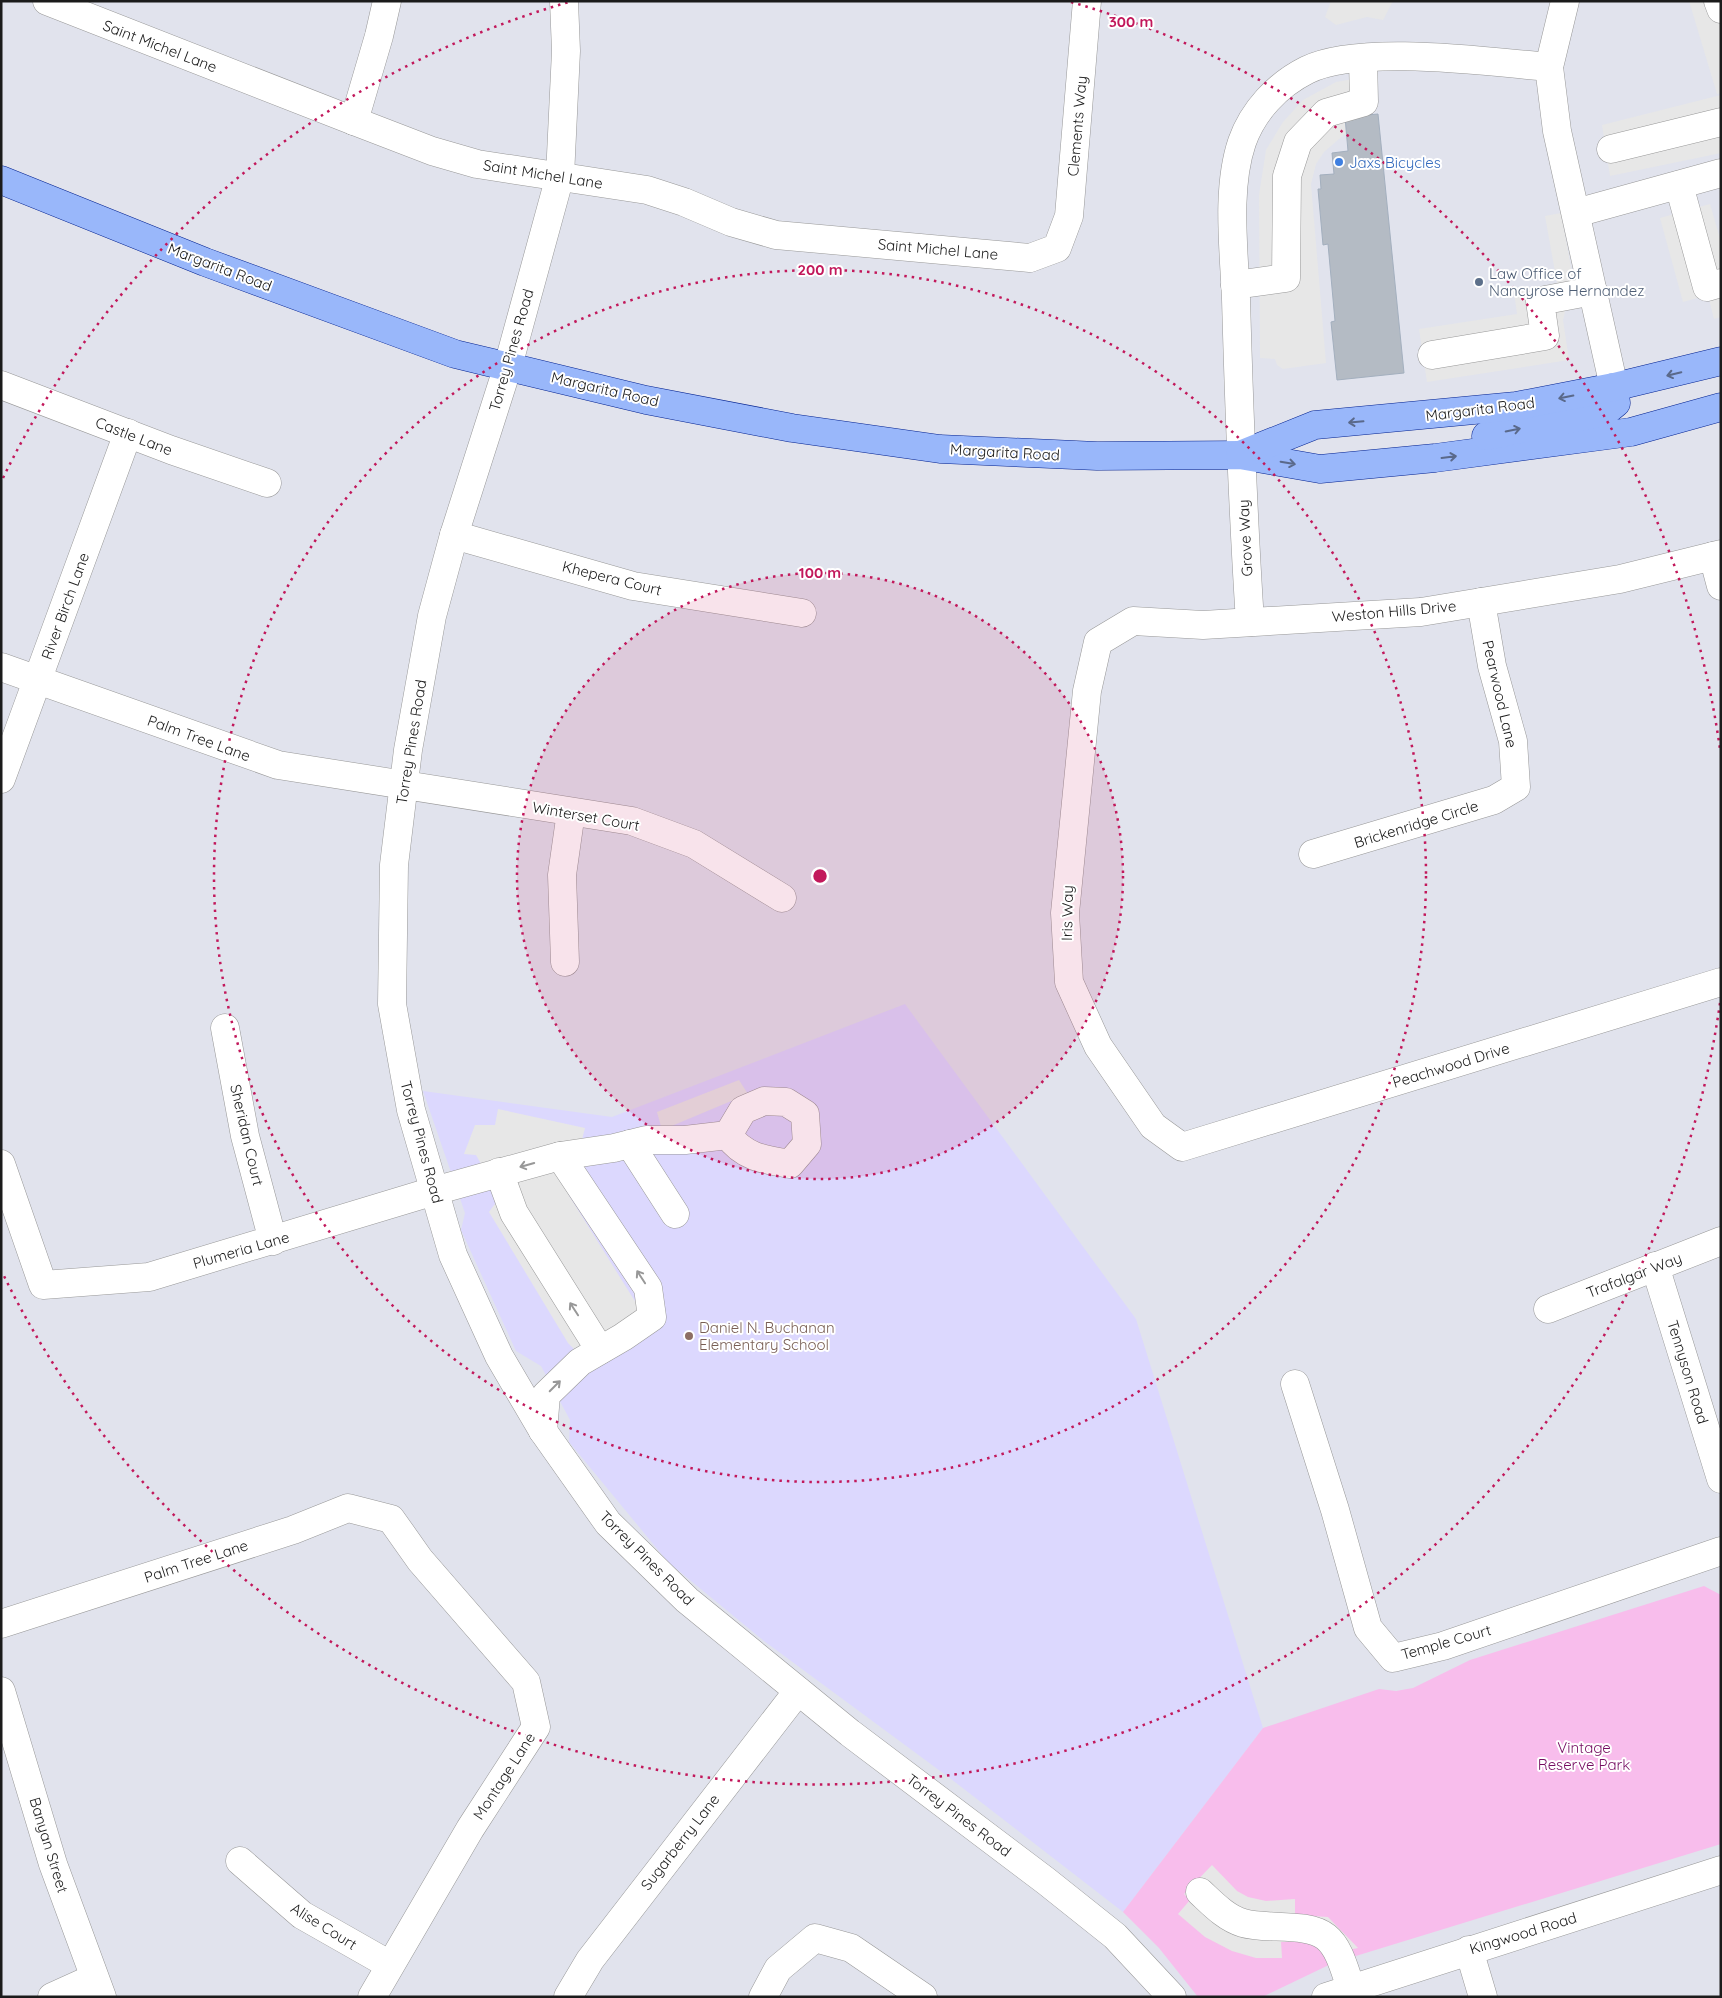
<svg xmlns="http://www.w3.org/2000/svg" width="1722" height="1998" font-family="Quicksand,sans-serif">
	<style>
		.education { fill: #dcd8fe }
		.park { fill: #f8bdec }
		.parking { fill: #e7e7e7 }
		.building { fill: #b4bbc4; stroke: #a3afbe }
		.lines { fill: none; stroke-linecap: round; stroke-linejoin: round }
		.minor-casing { stroke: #989898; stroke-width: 29 }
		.major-casing { stroke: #03218f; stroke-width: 29 }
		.minor { stroke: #fff; stroke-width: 28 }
		.major { stroke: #99b7fa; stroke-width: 28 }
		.oneway { stroke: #5a698a }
		.oneway2 { stroke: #989898 }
		.ring { fill: none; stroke: #c2185b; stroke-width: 2.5; stroke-dasharray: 2.5 5 }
		.shop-dot { fill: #3f7fe0; stroke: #fff; stroke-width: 2 }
		.service-dot { fill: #5c6f8a; stroke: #fff; stroke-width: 2 }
		.education-dot { fill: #8d6e63; stroke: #fff; stroke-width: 2 }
		.labels { text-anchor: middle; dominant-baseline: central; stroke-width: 4; stroke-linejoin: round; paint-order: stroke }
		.street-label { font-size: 15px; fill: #1b1b1b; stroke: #fff }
		.shop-label { font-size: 15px; fill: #366cbe; stroke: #fff; text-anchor: start }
		.service-label { font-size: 15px; fill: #4e5e75; stroke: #fff; text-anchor: start }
		.education-label { font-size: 15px; fill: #785e54; stroke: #fff; text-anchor: start }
		.park-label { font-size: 15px; fill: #750d61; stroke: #fff }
		.centre { fill: #c2185b; stroke: #fff; stroke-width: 2.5 }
		.ring-label { font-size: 15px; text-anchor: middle; font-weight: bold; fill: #c2185b; stroke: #fff; stroke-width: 4; stroke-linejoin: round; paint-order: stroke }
	</style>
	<rect width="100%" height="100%" fill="#e1e3ed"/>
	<path class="education" d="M905,1004L1136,1319L1263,1728L1123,1912L951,1779L764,1641L668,1562L569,1442L570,1420L541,1366L516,1351L461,1230L465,1213L423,1091L612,1117Z"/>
	<path class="park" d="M1704,1586L1721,1595V1844L1333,1963L1262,1997H1198L1159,1948L1123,1912L1263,1728L1379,1689L1396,1691L1413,1688L1470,1660Z"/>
	<g class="parking">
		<path d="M1331,1H1393L1383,20L1367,17L1336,25L1325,17Z"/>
		<path d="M1689,1H1721V93L1717,94Z"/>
		<path d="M1353,79L1354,114L1344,116L1346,133L1324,152L1316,164L1311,184L1326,363L1283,369L1277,365L1275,359L1260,358L1259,195L1266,150L1283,122L1303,100L1336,82Z"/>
		<path d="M1721,95V153L1610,176L1602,125Z"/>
		<path d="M1710,204L1721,242V317L1714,319L1708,295L1683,302L1660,218Z"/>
		<path d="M1561,213L1573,278L1563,320L1569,360L1427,382L1419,329L1517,314L1514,292L1557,283L1545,216Z"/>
		<path d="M739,1080L748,1094L662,1130L657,1112Z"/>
		<path d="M498,1109L585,1128L568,1194L643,1314L577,1352L568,1343L489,1212L500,1197L476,1155L464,1154L475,1125H495Z"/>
		<path d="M1212,1865L1237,1891L1248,1897L1266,1901L1295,1899V1915L1328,1917L1358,1948L1328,1954L1316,1941L1281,1942L1282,1958H1256L1232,1951L1205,1937L1178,1914L1190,1900L1184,1894Z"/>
	</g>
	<path class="building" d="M1378,114L1404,373L1337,380L1331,322L1335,321L1328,244L1323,245L1318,189H1321L1320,175L1334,174L1332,153L1348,151L1345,117Z"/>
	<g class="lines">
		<g class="minor-casing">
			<g id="minor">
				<path d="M47,1L354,121L432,151L477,164L647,190L684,202L731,222L776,235L1030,258L1057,248L1069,216L1087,1"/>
				<path d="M564,1L566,51L560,176L508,366L454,535L432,616L408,750L394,865L392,1004L411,1110L453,1255L499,1356L543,1431L608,1523L687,1600L850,1733L1046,1881L1115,1936L1172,1997"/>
				<path d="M1565,1L1549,67L1557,131L1614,387"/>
				<path d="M1718,1L1721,9"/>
				<path d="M354,121L379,36L387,1"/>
				<path d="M1611,149L1721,122"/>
				<path d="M1679,185L1707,287L1721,283"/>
				<path d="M1576,213L1721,173"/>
				<path d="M1235,285L1286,278L1287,176L1298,142L1326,113L1364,102L1363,59"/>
				<path d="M1432,355L1545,336L1540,301L1593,291"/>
				<path d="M1,385L171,450L267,483"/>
				<path d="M454,535L633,586L802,613"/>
				<path d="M1721,554L1620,579L1421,612L1203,625L1133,621L1098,642L1087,691L1065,913L1069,982L1098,1046L1153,1126L1182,1147L1721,982"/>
				<path d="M1713,556L1721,586"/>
				<path d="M1250,622C1243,514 1239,407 1236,299C1234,250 1226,189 1242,142C1253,111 1277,85 1307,70C1360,44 1489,62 1549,67"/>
				<path d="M1,667L278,765L632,821L694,844L782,898"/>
				<path d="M1,779L128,433"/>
				<path d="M1313,854L1494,800L1516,787L1513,741L1492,666L1481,602"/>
				<path d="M565,962L562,875L571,812"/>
				<path d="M225,1028L245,1136L273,1241"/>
				<path d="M764,1101L786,1102L805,1114L807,1144L790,1164C765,1160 743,1157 728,1135L743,1110Z"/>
				<path d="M630,1144L675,1214"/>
				<path d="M560,1156L614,1148L646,1140H685L728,1135"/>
				<path d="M1,1164L43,1285L149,1277L434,1191L560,1156L648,1288L652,1317L623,1337L580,1362L546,1395L543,1431"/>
				<path d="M499,1172L514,1213L600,1350"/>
				<path d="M1655,1266L1721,1479"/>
				<path d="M1548,1309L1721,1241"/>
				<path d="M1295,1384L1335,1510L1368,1628L1393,1658L1443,1646L1721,1551"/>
				<path d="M1,1624L293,1530L348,1508L391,1519L420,1560L526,1682L536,1727L470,1829L372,1997"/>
				<path d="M1,1691L53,1864L102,1997"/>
				<path d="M240,1861L302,1915L390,1965"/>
				<path d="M1200,1892C1213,1904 1226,1918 1243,1923C1267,1930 1307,1922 1326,1937C1340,1948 1345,1972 1351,1988"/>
				<path d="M1469,1950L1483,1997"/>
				<path d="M52,1997L94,1978"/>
				<path d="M568,1997L590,1960L798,1691"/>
				<path d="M763,1997L778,1969L815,1938L851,1948L923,1997"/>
				<path d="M1326,1997L1721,1870"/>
			</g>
		</g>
		<g class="major-casing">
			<g id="major">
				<path d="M1,180L205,262L455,354L646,400L792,428L940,449L1097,456L1240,455L1320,469L1435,458L1631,432L1721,407"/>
				<path d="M1486,436L1605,412L1616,403L1614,387"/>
				<path d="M1240,455L1315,425L1516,406L1614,387L1721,361"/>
			</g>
		</g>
		<use href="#minor" class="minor"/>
		<use href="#major" class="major"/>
	</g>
	<defs><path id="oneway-shaft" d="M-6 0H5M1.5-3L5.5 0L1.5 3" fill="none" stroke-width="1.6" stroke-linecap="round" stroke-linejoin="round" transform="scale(1.25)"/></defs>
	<g class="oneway">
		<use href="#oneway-shaft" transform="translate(1674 374) rotate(167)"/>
		<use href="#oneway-shaft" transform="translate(1566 397) rotate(169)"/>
		<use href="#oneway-shaft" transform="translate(1356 422) rotate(175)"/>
		<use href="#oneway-shaft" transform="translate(1513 430) rotate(-11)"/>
		<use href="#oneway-shaft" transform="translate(1449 457) rotate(-7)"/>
		<use href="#oneway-shaft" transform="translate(1288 463) rotate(10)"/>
	</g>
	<g class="oneway2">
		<use href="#oneway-shaft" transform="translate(527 1165) rotate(164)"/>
		<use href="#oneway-shaft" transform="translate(641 1277) rotate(-123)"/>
		<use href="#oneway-shaft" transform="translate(574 1309) rotate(-123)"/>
		<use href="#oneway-shaft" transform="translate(555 1386) rotate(-45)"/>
	</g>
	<circle cx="820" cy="876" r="303" fill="#c2185b" fill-opacity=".12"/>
	<g class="ring">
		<circle cx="820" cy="876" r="303"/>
		<circle cx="820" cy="876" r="606"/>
		<path d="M1720 1003A909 909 0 0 1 3 1274M3 478A909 909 0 0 1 569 2M1071 2A909 909 0 0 1 1720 749"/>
	</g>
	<circle class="shop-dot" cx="1339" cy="162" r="5"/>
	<circle class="service-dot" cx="1479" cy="282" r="5"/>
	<circle class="education-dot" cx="689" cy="1336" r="5"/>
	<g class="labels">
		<g class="street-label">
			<text transform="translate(160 46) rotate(21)">Saint Michel Lane</text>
			<text transform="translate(1077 126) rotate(-85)">Clements Way</text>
			<text transform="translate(543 174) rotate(9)">Saint Michel Lane</text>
			<text transform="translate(938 249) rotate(5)">Saint Michel Lane</text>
			<text transform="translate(220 267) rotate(21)">Margarita Road</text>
			<text transform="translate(511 350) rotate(-74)">Torrey Pines Road</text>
			<text transform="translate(605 389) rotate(13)">Margarita Road</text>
			<text transform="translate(1480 409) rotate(-7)">Margarita Road</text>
			<text transform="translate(134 436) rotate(21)">Castle Lane</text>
			<text transform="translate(1005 452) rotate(3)">Margarita Road</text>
			<text transform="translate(1245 538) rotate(-93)">Grove Way</text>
			<text transform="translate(612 578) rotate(14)">Khepera Court</text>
			<text transform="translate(65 606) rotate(-70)">River Birch Lane</text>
			<text transform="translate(1394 611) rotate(-5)">Weston Hills Drive</text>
			<text transform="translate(1500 694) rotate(77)">Pearwood Lane</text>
			<text transform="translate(199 738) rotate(20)">Palm Tree Lane</text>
			<text transform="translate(411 742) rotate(-81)">Torrey Pines Road</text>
			<text transform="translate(586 816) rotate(10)">Winterset Court</text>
			<text transform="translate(1416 824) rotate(-17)">Brickenridge Circle</text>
			<text transform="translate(1067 913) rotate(-89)">Iris Way</text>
			<text transform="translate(1451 1065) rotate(-17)">Peachwood Drive</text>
			<text transform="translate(247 1135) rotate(77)">Sheridan Court</text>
			<text transform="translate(422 1142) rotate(75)">Torrey Pines Road</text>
			<text transform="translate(241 1250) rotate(-16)">Plumeria Lane</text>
			<text transform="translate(1634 1275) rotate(-21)">Trafalgar Way</text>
			<text transform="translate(1688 1372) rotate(73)">Tennyson Road</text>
			<text transform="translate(647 1558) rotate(45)">Torrey Pines Road</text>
			<text transform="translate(196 1561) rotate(-18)">Palm Tree Lane</text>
			<text transform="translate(1446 1642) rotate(-16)">Temple Court</text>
			<text transform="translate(504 1776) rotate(-57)">Montage Lane</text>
			<text transform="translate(959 1815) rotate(37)">Torrey Pines Road</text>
			<text transform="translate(680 1842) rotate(-52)">Sugarberry Lane</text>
			<text transform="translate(49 1845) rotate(73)">Banyan Street</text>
			<text transform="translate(324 1926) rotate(32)">Alise Court</text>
			<text transform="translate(1523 1933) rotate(-17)">Kingwood Road</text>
		</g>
		<g class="shop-label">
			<text x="1349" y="162">Jaxs Bicycles</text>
		</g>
		<g class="service-label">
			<text x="1489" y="273">Law Office of<tspan x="1489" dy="17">Nancyrose Hernandez</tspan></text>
		</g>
		<g class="education-label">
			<text x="699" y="1327">Daniel N. Buchanan<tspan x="699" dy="17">Elementary School</tspan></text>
		</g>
		<g class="park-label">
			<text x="1584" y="1747">Vintage<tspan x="1584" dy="17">Reserve Park</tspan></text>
		</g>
	</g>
	<circle cx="820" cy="876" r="8" class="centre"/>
	<g class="ring-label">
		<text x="1131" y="27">300 m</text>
		<text x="820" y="275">200 m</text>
		<text x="820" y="578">100 m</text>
	</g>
	<rect width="1722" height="1998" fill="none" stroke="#1b1b1b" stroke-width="5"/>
</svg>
